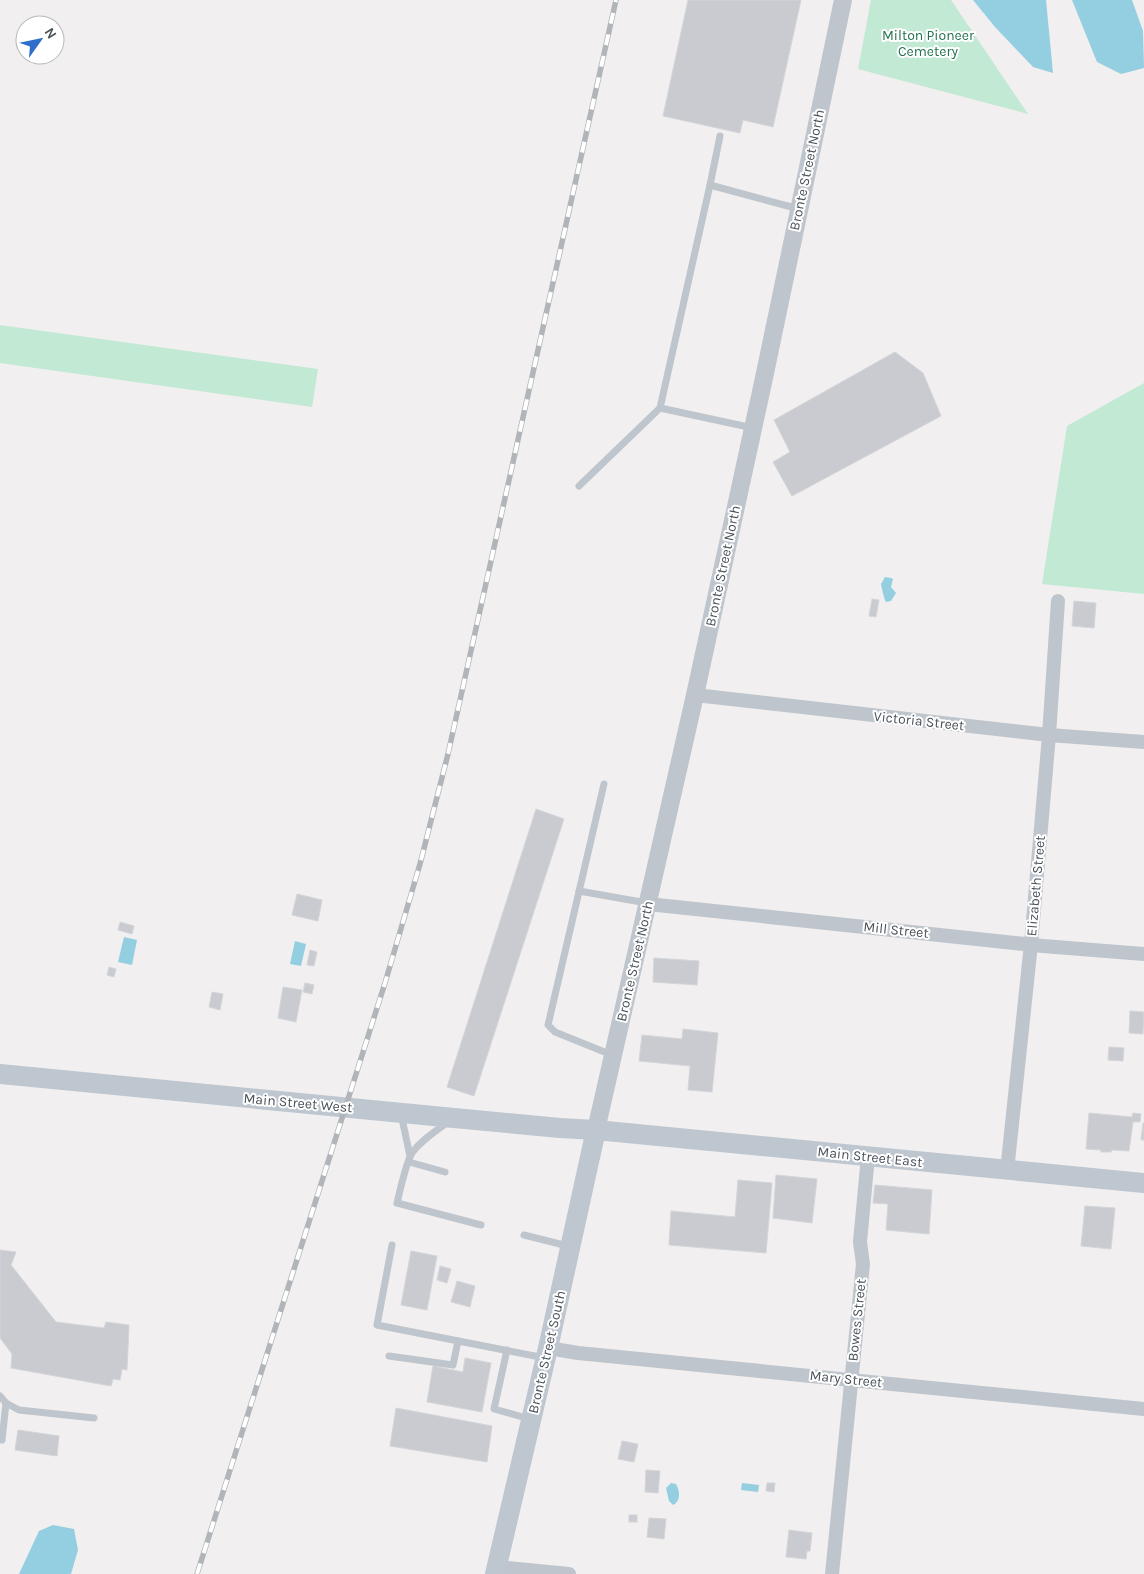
<svg xmlns="http://www.w3.org/2000/svg" width="1144" height="1574" font-family="Karla,sans-serif">
	<style>
		.green { fill: #c2e9d3 }
		.water { fill: #94cee1 }
		.building { fill: #c9cbd0; stroke: #d3d5d9 }
		.lines { fill: none; stroke-linecap: round; stroke-linejoin: round }
		.service { stroke: #bfc5cc; stroke-width: 7 }
		.minor { stroke: #bfc5cc; stroke-width: 14 }
		.tertiary { stroke: #bfc5cc; stroke-width: 18 }
		.secondary { stroke: #bec6d0; stroke-width: 20 }
		.rail-casing { stroke: #b1b4b8; stroke-width: 5.5 }
		.rail { stroke: #fff; stroke-width: 4; stroke-dasharray: 11; stroke-linecap: butt }
		.labels { text-anchor: middle; dominant-baseline: central; stroke-width: 4; stroke-linejoin: round; paint-order: stroke }
		.park-label { font-size: 14px; fill: #22724d; stroke: #fff }
		.street-label { font-size: 14px; fill: #495159; stroke: #fff }
	</style>
	<rect width="100%" height="100%" fill="#f1efef"/>
	<g class="green">
		<path d="M871,0H951L1028,114L858,69Z"/>
		<path d="M0,325L318,369L312,407L0,363Z"/>
		<path d="M1144,383V594L1042,584L1067,426Z"/>
	</g>
	<g class="water">
		<path d="M973,0H1046L1053,73L1033,67L995,27Z"/>
		<path d="M1072,0H1132L1143,31L1144,68L1121,74L1097,62Z"/>
		<path d="M885,577L891,578L893,579L891,587L896,593L891,601L886,602C884,599 882,589 881,584Z"/>
		<path d="M124,937L137,940L132,965L118,962Z"/>
		<path d="M295,941L306,944L301,966L290,964Z"/>
		<path d="M671,1483L676,1484C680,1491 681,1501 673,1505L669,1501L666,1488Z"/>
		<path d="M742,1483L759,1485L758,1492L741,1490Z"/>
		<path d="M53,1525L74,1529L78,1550L71,1574H19L39,1531Z"/>
	</g>
	<g class="building">
		<path d="M688,0H801L773,127L743,120L740,133L663,116Z"/>
		<path d="M895,352L923,373L941,416L792,496L773,462L790,452L774,420Z"/>
		<path d="M872,599L879,600L876,617L869,616Z"/>
		<path d="M1074,601L1096,603L1094,628L1072,626Z"/>
		<path d="M536,809L564,819L474,1096L447,1087Z"/>
		<path d="M297,894L322,900L318,921L292,915Z"/>
		<path d="M120,922L134,926L132,934L118,930Z"/>
		<path d="M310,950L317,952L314,966L307,965Z"/>
		<path d="M654,958L699,961L697,985L653,982Z"/>
		<path d="M109,967L116,969L114,977L107,975Z"/>
		<path d="M305,983L314,985L312,994L303,992Z"/>
		<path d="M283,987L302,990L296,1022L278,1018Z"/>
		<path d="M212,992L223,994L220,1010L209,1007Z"/>
		<path d="M1130,1011L1144,1012L1143,1034L1129,1033Z"/>
		<path d="M683,1029L718,1033L712,1092L688,1090L690,1066L639,1061L642,1035L682,1039Z"/>
		<path d="M1109,1047L1124,1048L1123,1061L1108,1060Z"/>
		<path d="M1089,1113L1132,1117L1133,1113L1141,1114L1140,1122H1133L1129,1151L1112,1150L1111,1152H1101V1150L1086,1149Z"/>
		<path d="M1143,1123H1144V1140H1141Z"/>
		<path d="M776,1175L817,1179L812,1223L773,1218Z"/>
		<path d="M738,1180L772,1183L766,1253L669,1245L671,1211L735,1217Z"/>
		<path d="M875,1185L932,1190L929,1234L886,1230L888,1204L873,1203Z"/>
		<path d="M1085,1206L1115,1208L1111,1249L1081,1246Z"/>
		<path d="M0,1250L16,1252L11,1265L56,1322L104,1328L106,1322L129,1325L127,1370L122,1369L120,1380L113,1379L111,1386L11,1368L12,1354L0,1338Z"/>
		<path d="M411,1251L437,1256L427,1310L401,1305Z"/>
		<path d="M440,1266L451,1269L447,1283L437,1280Z"/>
		<path d="M457,1281L475,1286L470,1307L451,1302Z"/>
		<path d="M465,1358L491,1363L482,1412L427,1402L433,1366L463,1372Z"/>
		<path d="M396,1408L492,1426L487,1462L390,1446Z"/>
		<path d="M18,1430L59,1436L57,1456L15,1450Z"/>
		<path d="M622,1441L638,1444L634,1462L618,1459Z"/>
		<path d="M646,1470L660,1471L658,1493L645,1492Z"/>
		<path d="M767,1483H775L774,1492L766,1491Z"/>
		<rect x="629" y="1515" width="8" height="7"/>
		<path d="M649,1518L666,1519L664,1539L647,1537Z"/>
		<path d="M789,1530L812,1533L810,1551H807L806,1559L786,1557Z"/>
	</g>
	<g class="lines">
		<g class="service">
			<path d="M710,185L720,136"/>
			<path d="M753,428L660,408L710,185L799,209"/>
			<path d="M579,486L660,408"/>
			<path d="M604,784L548,1025L555,1032L612,1055"/>
			<path d="M579,891L647,903"/>
			<path d="M401,1114L410,1156"/>
			<path d="M448,1122C436,1131 421,1140 412,1153C406,1162 400,1191 397,1203L481,1225"/>
			<path d="M409,1162L445,1172"/>
			<path d="M524,1235L568,1246"/>
			<path d="M392,1245L377,1325L545,1358"/>
			<path d="M507,1350L494,1409L530,1419"/>
			<path d="M389,1356L453,1365L458,1341"/>
			<path d="M0,1396L6,1403L2,1440H0"/>
			<path d="M6,1403L19,1410L94,1418"/>
		</g>
		<g class="minor">
			<path d="M695,695L1049,735L1144,742"/>
			<path d="M648,904L1043,946L1144,954"/>
			<path d="M1007,1171L1031,944L1049,735L1058,601"/>
			<path d="M548,1348L578,1353L1144,1409"/>
			<path d="M496,1567L569,1574"/>
			<path d="M832,1574L863,1264L860,1242L868,1156"/>
		</g>
		<path class="tertiary" d="M596,1130L695,695L764,378L843,0"/>
		<g class="secondary">
			<path d="M0,1074L454,1118L560,1128L596,1130L1144,1183"/>
			<path d="M495,1574L548,1348L596,1130"/>
		</g>
		<g class="rail-casing">
			<path id="rail" d="M197,1574L385,983L420,864L448,754L616,0"/>
		</g>
		<use href="#rail" class="rail"/>
	</g>
	<g class="labels">
		<g class="park-label">
			<text x="928" y="35">Milton Pioneer<tspan x="928" dy="16">Cemetery</tspan></text>
		</g>
		<g class="street-label">
			<text transform="translate(807 170) rotate(-78)">Bronte Street North</text>
			<text transform="translate(723 566) rotate(-78)">Bronte Street North</text>
			<text transform="translate(919 721) rotate(6)">Victoria Street</text>
			<text transform="translate(1036 886) rotate(-85)">Elizabeth Street</text>
			<text transform="translate(896 930) rotate(6)">Mill Street</text>
			<text transform="translate(635 961) rotate(-77)">Bronte Street North</text>
			<text transform="translate(298 1103) rotate(5)">Main Street West</text>
			<text transform="translate(870 1157) rotate(6)">Main Street East</text>
			<text transform="translate(857 1320) rotate(-84)">Bowes Street</text>
			<text transform="translate(547 1352) rotate(-77)">Bronte Street South</text>
			<text transform="translate(846 1379) rotate(6)">Mary Street</text>
		</g>
	</g>
	<g transform="translate(40 40) rotate(57)"><circle r="24" fill="#ffffff" stroke="#b6b9bd"/>
	<path d="M0-4L9 19L0 12L-9 19Z" fill="#2f6dcb"/>
	<text y="-8" font-size="14" font-weight="bold" text-anchor="middle" fill="#495159">N</text>
	</g>
</svg>
